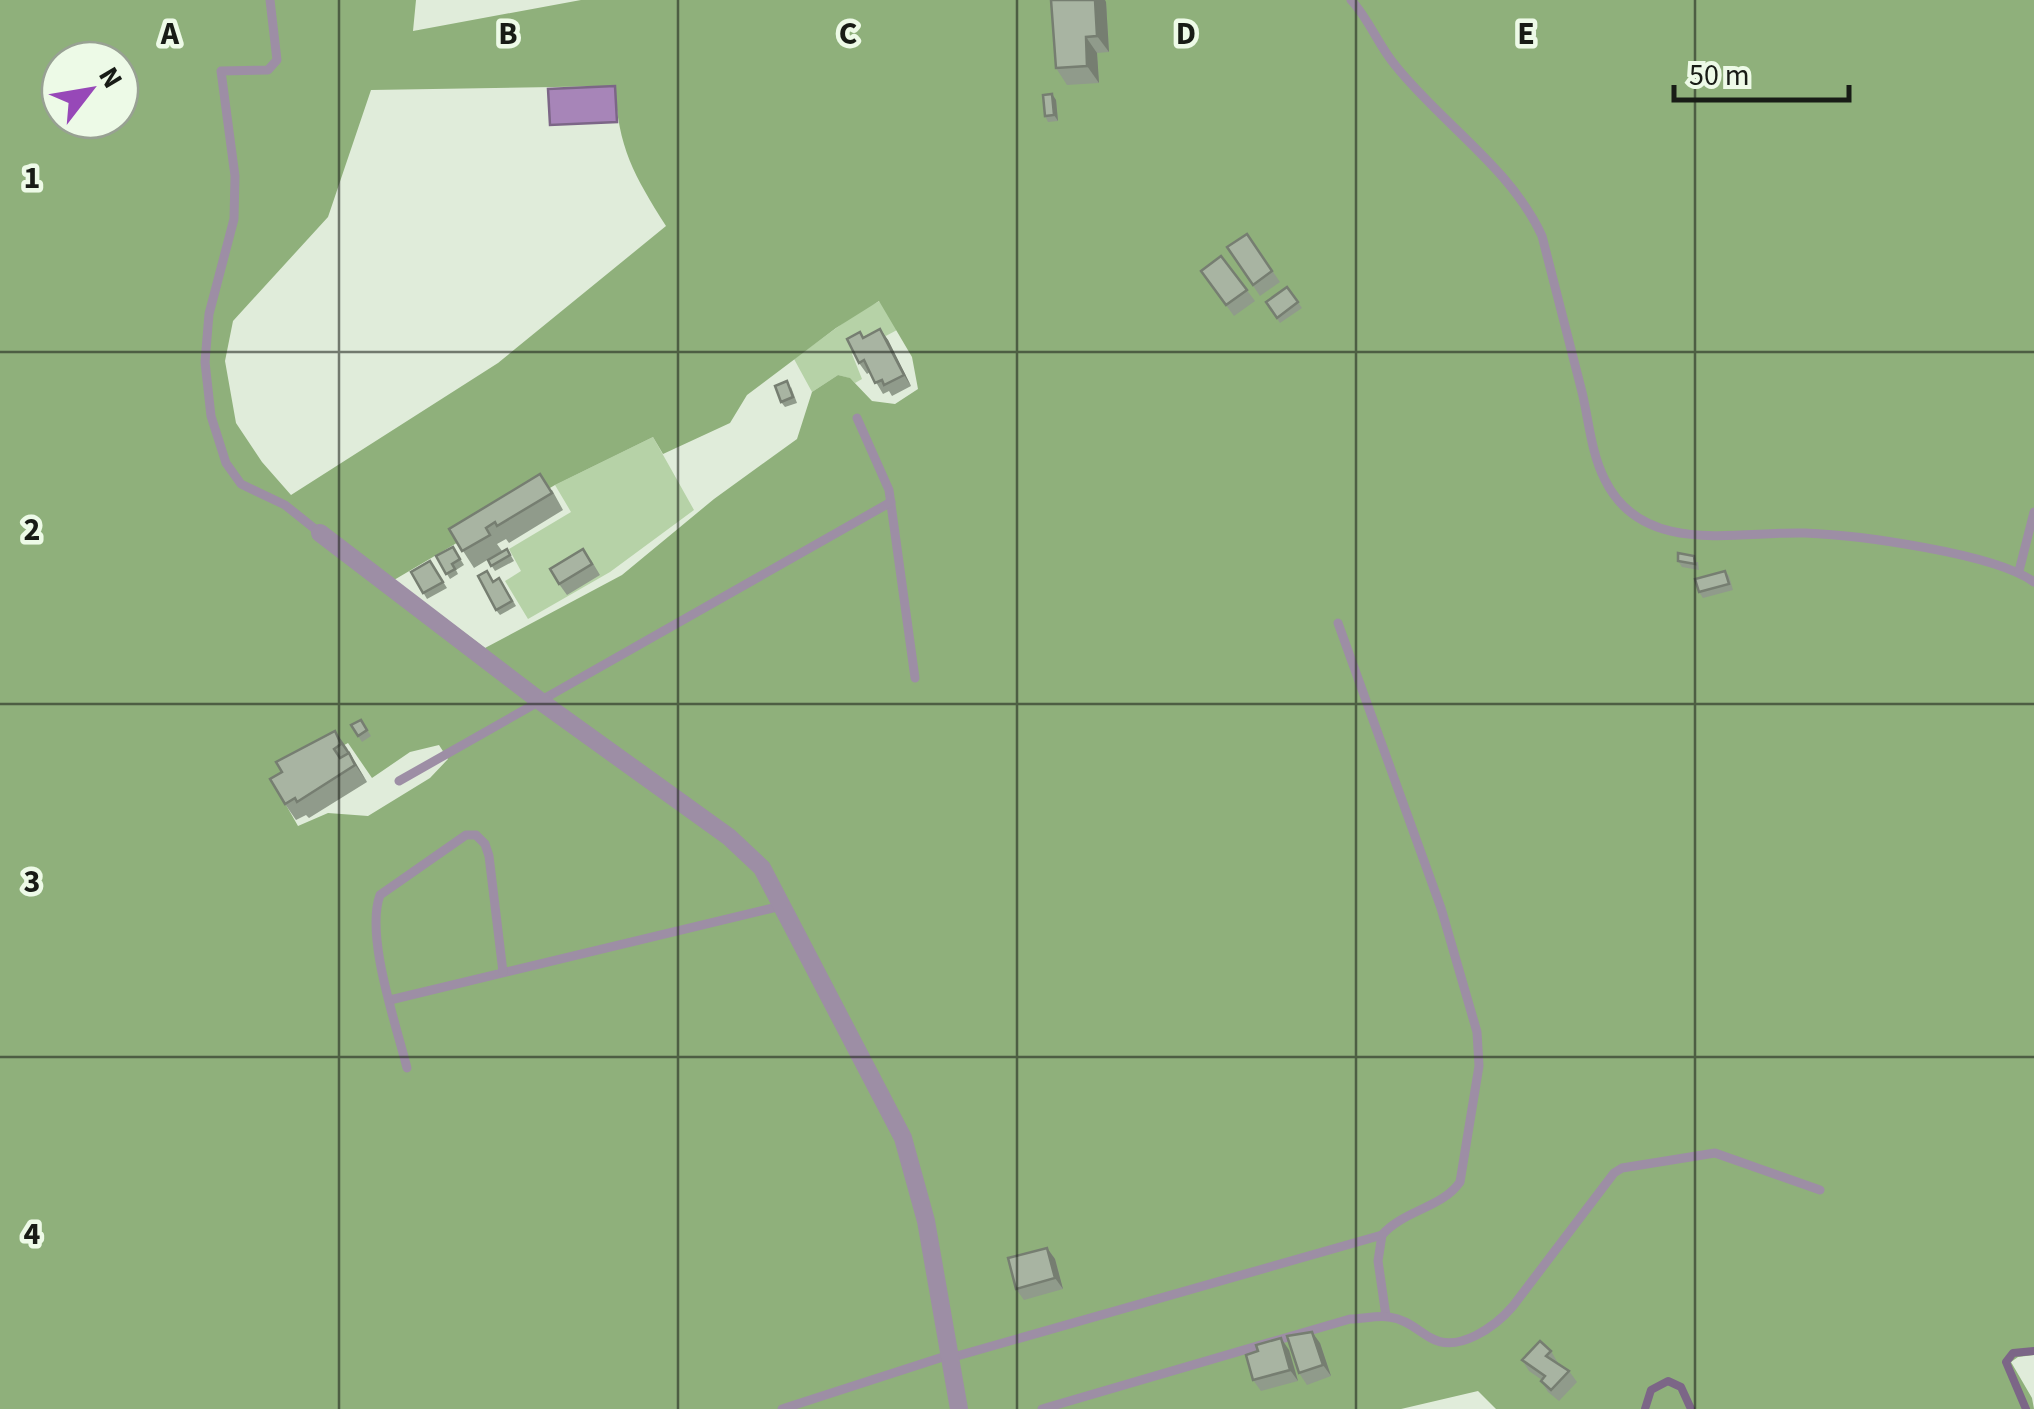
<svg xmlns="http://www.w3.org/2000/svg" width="2034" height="1409" font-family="'Source Sans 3',sans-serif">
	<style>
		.green { fill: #b6d2a7 }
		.forest { fill: #8fb07b; fill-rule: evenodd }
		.water { fill: #a785b8; stroke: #7c6687; stroke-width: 2.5 }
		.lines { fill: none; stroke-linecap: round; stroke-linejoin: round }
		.stream { stroke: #7c6687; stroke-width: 8 }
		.service { stroke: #9d8ea5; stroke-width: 9 }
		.minor { stroke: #9d8ea5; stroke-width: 18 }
		.wall { fill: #909b8b }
		.shaded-wall { fill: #767e71 }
		.building { fill: #a8b4a2; stroke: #767e71; stroke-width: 2.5 }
		.grid { fill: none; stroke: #181c16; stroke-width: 2.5; stroke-opacity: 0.55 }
		.grid-label { font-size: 32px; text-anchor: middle; font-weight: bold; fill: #181c16; stroke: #edfae7; stroke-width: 9; stroke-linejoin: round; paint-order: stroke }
	</style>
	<rect width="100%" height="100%" fill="#e0ecda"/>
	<g class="green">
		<path d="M880,301L897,330L852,354L862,379L855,383L849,378L838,375L812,392L794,359L861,310Z"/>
		<path d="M653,437L694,510L610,572L528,619L505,581L521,571L509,549L571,512L555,485Z"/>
	</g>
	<path class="forest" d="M0,0H416L413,31L581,0H2034V1355L2018,1357L2011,1362L2032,1398L2034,1409H1496L1478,1391L1401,1409H0ZM60,60H120V120H60ZM615,86C618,148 634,175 666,226L498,363L291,495L262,462L236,423L225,361L233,321L328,217L371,90ZM879,301L912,357L918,389L895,404L872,401L850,378L838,375L812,392L797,439L714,499L622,575L485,648L394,580L555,485L653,437L663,454L730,423L747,395L836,328ZM348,743L372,778L410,752L439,745L448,759L430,778L368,816L328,813L298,826L278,791L285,777Z"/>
	<path class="water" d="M615,86L617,122L550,125L548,89Z"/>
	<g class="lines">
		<g class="stream">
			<path d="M1645,1409L1651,1390L1668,1381L1681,1387L1691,1409"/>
			<path d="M2026,1409L2006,1362L2013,1353L2034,1351"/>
		</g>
		<g class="service">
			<path d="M270,0L277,60L268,70L221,71L235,176L234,219L209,314L205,362L211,416L226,463L241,484L285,505L320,533"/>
			<path d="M1351,0C1369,19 1378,45 1395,65C1441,123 1511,168 1542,236C1555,288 1569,340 1582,392C1589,421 1591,453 1605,480C1643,557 1736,531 1805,533C1857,535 1994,553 2034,582"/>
			<path d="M857,418L889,490L915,678"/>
			<path d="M2019,571L2034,512"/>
			<path d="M1338,623L1441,908L1477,1032L1479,1066L1460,1182C1442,1208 1404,1210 1382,1235L1378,1261L1386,1316"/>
			<path d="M399,781L891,502"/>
			<path d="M390,1000L781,906"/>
			<path d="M407,1068C396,1024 365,936 380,895L466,835H476L485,844L489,856L503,972"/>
			<path d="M950,1358L1382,1235"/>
			<path d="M782,1409L949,1355"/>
			<path d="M1042,1409L1350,1319C1363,1319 1377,1315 1389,1317C1406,1319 1417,1330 1431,1338C1458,1354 1496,1326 1513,1306L1614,1173L1622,1168L1715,1153L1820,1190"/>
		</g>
		<path class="minor" d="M320,533L540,701L729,837L762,868L903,1138L926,1221L959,1409"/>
	</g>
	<g class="wall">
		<path d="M1106,2L1109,52L1097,53L1099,83L1067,85L1056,68Z"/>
		<path d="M1052,94L1056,100L1058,121L1048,122L1045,116Z"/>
		<path d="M1247,234L1280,282L1260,296L1227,247Z"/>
		<path d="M1221,256L1255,301L1234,316L1201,271Z"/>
		<path d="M1287,287L1302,308L1280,323L1266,302Z"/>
		<path d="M880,329L888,340L911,386L892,396L889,391L883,394L870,372L867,374L859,363L863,337Z"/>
		<path d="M791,387L797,403L785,407L781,402Z"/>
		<path d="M552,490L563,510L509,543L506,539L497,544L502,551L474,568L449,529Z"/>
		<path d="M453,547L464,565L456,570L458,574L450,579L436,556Z"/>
		<path d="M507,549L514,561L495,571L488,560Z"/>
		<path d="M591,560L600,575L567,595L559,584Z"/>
		<path d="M430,561L447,588L427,599L411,572Z"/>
		<path d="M1678,561L1698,562L1699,570L1682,567Z"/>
		<path d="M1725,571L1729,576L1733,590L1703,598L1699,592Z"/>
		<path d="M493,581L503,584L516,606L500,615L496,610Z"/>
		<path d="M361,720L371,736L362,742L351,725Z"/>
		<path d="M335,731L367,782L309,818L306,815L296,820L285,804Z"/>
		<path d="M1047,1248L1055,1259L1063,1289L1024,1300L1016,1289Z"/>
		<path d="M1320,1343L1331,1376L1307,1385L1299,1373Z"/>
		<path d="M1289,1350L1298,1381L1261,1391L1253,1380Z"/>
		<path d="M1551,1351L1558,1363V1364L1569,1371L1577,1382L1559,1401L1548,1392L1541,1381L1542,1380L1529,1371L1522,1360Z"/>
	</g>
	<g class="shaded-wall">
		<path d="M1095,0H1105L1106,2L1109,52L1097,36Z"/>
		<path d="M1086,37L1097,53L1099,83L1087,66Z"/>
		<path d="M1052,94L1056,100L1058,121L1054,115Z"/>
		<path d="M880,329L888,340L911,386L904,375Z"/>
		<path d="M335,731L347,748L367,782L341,744Z"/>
		<path d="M1047,1248L1055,1259L1063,1289L1055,1278Z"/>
		<path d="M1312,1332L1320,1343L1331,1376L1323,1365Z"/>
		<path d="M1281,1338L1289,1350L1298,1381L1290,1370Z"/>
	</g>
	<g class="building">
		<path d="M1051,0H1095L1097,36L1086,37L1087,66L1056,68Z"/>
		<path d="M1052,94L1054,115L1045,116L1043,95Z"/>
		<path d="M1247,234L1272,271L1253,285L1227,247Z"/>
		<path d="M1221,256L1247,290L1226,305L1201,271Z"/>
		<path d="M1287,287L1298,302L1277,318L1266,302Z"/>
		<path d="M880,329L904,375L884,385L882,380L875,383L864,360L859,363L847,339L860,332L863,338Z"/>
		<path d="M787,381L793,397L781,402L775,386Z"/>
		<path d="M540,474L552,493L497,526L495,522L486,528L490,535L462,551L449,529Z"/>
		<path d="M453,547L460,559L452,564L455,569L446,574L436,556Z"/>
		<path d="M507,549L510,555L491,566L488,560Z"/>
		<path d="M583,549L592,564L559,584L550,569Z"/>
		<path d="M1678,553L1694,556L1695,564L1678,561Z"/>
		<path d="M430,561L443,582L423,593L411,572Z"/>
		<path d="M487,571L493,582L499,578L512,601L496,610L478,576Z"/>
		<path d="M1725,571L1729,584L1699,592L1695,579Z"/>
		<path d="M361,720L367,730L358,736L351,725Z"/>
		<path d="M335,731L341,744L334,749L340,758L349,753L355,765L297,802L295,798L285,804L270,779L282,772L276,762Z"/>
		<path d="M1047,1248L1055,1278L1016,1289L1008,1258Z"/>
		<path d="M1312,1332L1323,1365L1299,1373L1287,1336Z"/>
		<path d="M1281,1338L1290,1370L1253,1380L1246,1355L1258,1351L1256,1345Z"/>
		<path d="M1540,1341L1551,1351L1546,1356L1569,1371L1551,1390L1541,1381L1545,1376L1522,1360Z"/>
	</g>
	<path class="grid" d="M339,0V1409M678,0V1409M1017,0V1409M1356,0V1409M1695,0V1409M0,352H2034M0,704H2034M0,1057H2034"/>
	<g class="grid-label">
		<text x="170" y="44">A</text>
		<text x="508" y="44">B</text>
		<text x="848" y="44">C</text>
		<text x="1186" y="44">D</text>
		<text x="1526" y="44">E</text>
		<text x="32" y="188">1</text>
		<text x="32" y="540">2</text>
		<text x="32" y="892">3</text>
		<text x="32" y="1244">4</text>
	</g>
	<g transform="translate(90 90) rotate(59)"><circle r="48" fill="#edfae7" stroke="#98a193" stroke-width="2.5"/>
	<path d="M0-8L18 38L0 25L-18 38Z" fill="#9748b8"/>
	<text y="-15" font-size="28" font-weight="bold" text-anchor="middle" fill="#181c16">N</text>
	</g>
	<path d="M1674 85v15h175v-15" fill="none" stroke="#181c16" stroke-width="5"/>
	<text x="1689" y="85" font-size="30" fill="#181c16" stroke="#edfae7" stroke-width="8" paint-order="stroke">50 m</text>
</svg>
